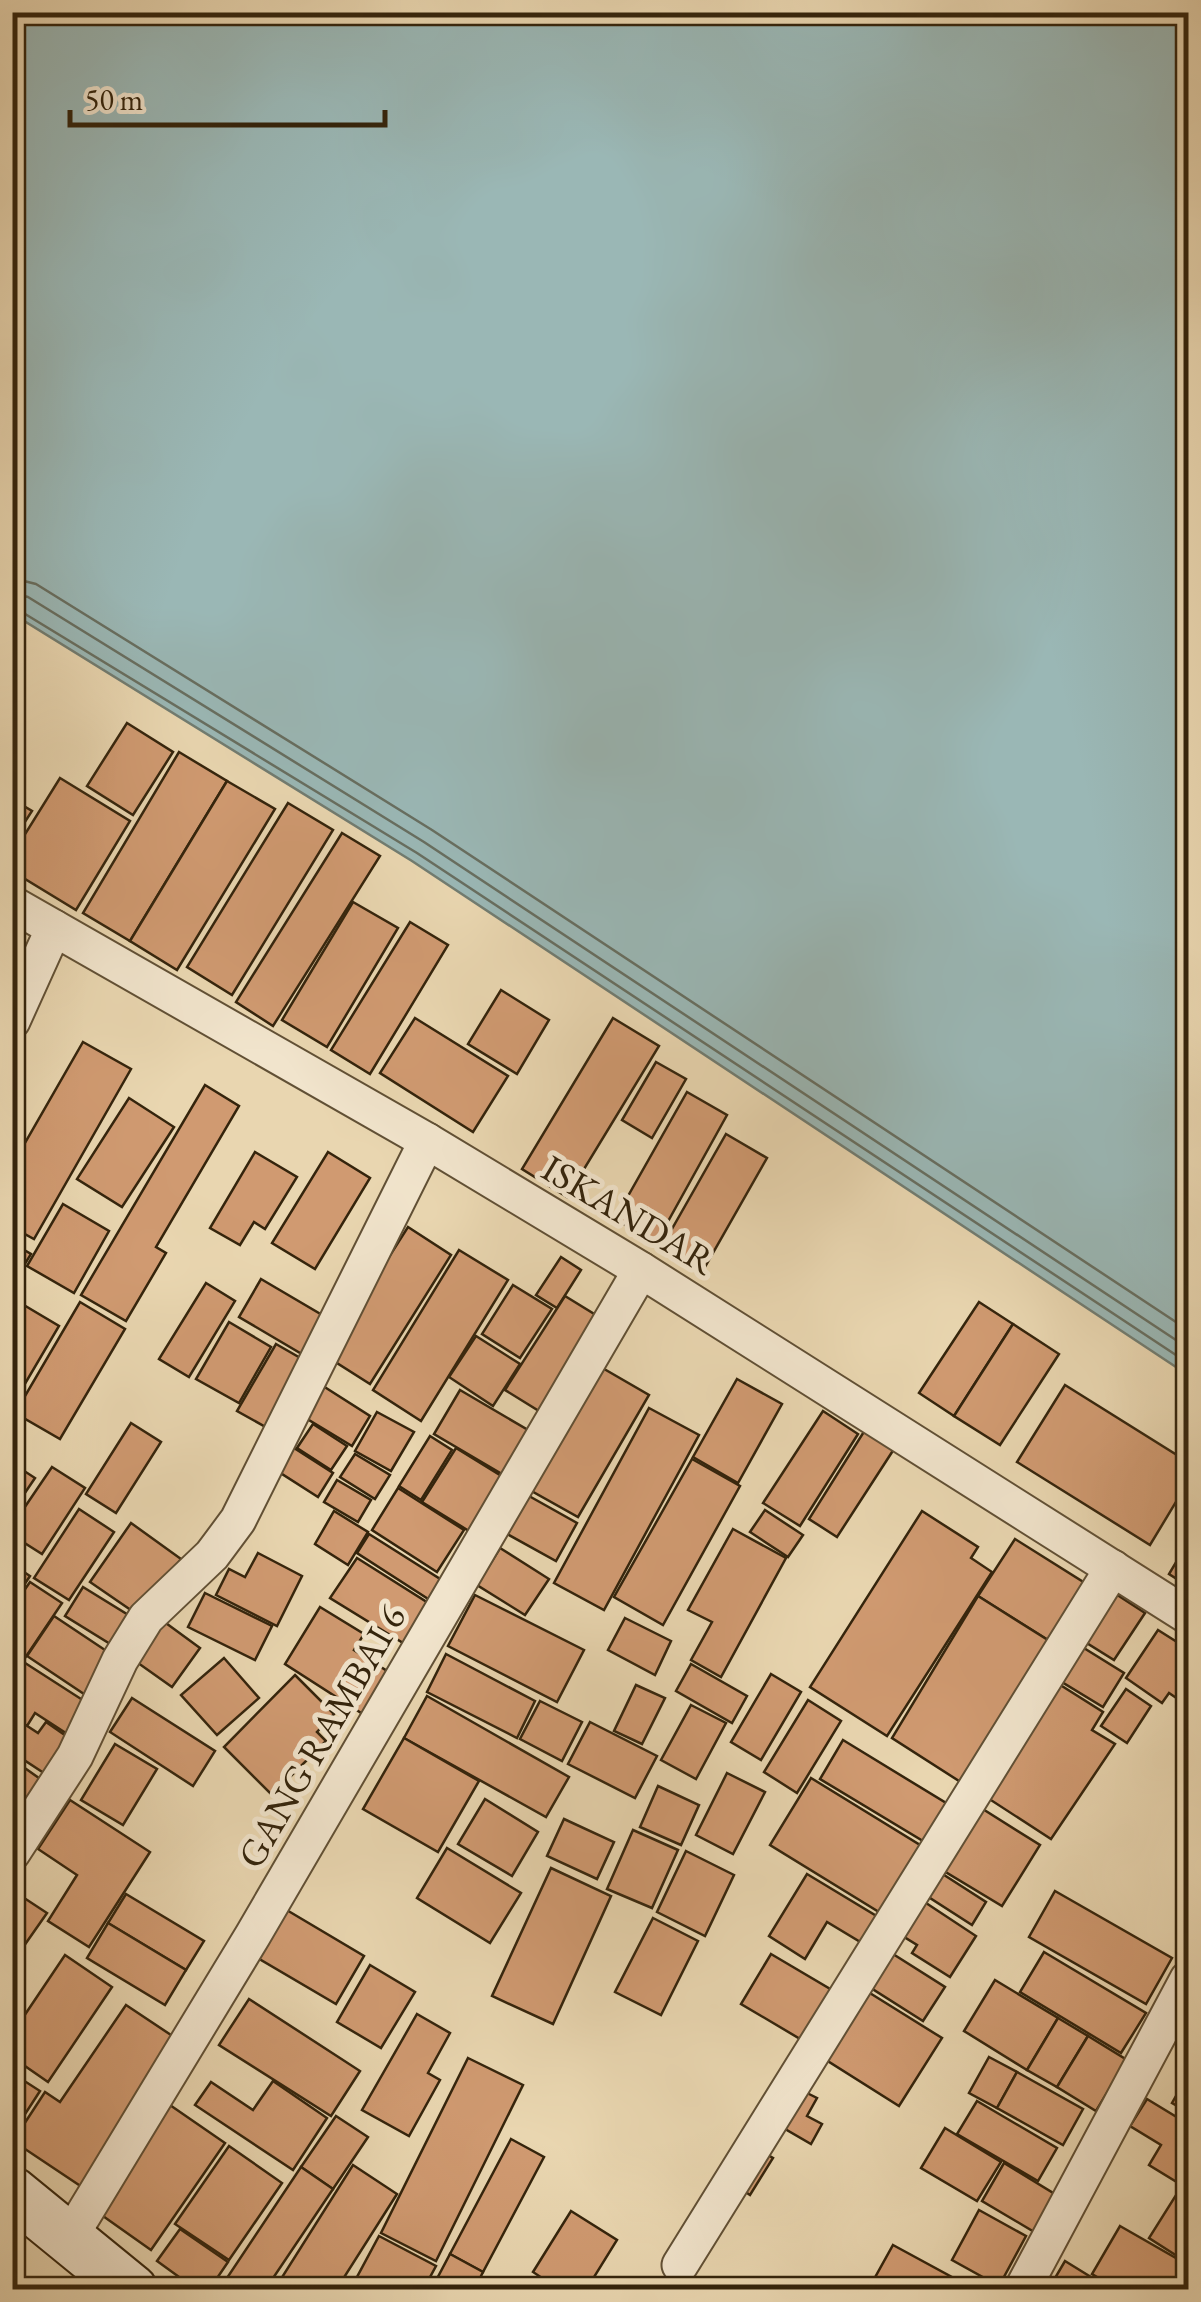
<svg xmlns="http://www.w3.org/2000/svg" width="1201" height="2302" font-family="'EB Garamond',serif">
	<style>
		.water { fill: #9ab7b5; stroke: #717c71; stroke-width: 2.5 }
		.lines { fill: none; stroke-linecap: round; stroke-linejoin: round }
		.shore { stroke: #676e60; stroke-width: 2.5 }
		.building { fill: #d09a71; stroke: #34240c; stroke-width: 2.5 }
		.street-casing { stroke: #615035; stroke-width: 39 }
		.secondary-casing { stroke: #34240c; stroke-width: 54 }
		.street { stroke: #f1e4cc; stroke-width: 35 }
		.secondary { stroke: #f1e4cc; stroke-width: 50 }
		.labels { text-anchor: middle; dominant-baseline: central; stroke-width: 10; stroke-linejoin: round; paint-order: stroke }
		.street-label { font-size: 38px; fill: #34240c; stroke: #f1e4cc }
	</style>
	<rect width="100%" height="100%" fill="#e9d6b0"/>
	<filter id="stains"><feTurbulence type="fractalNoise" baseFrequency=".002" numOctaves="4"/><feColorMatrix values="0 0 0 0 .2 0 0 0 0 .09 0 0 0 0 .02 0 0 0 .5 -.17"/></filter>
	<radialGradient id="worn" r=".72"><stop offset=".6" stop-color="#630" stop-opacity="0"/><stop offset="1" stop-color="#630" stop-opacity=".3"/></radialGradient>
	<path class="water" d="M12,13H1188V1375L412,861L13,614Z"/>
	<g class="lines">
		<g class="shore">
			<path d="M12,578L36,584L432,830L1188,1330"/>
			<path d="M12,593L28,597L424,842L1188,1348"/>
			<path d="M12,606L417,853L1188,1363"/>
		</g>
	</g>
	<g class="building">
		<path d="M127,723L173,752L133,815L87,786Z"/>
		<path d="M179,752L227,781L130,941L83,913Z"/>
		<path d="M60,778L130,821L76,910L12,871V855Z"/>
		<path d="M227,781L275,809L177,970L130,941Z"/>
		<path d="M12,799L32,811L12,842Z"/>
		<path d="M288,803L333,830L232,995L187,967Z"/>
		<path d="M342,833L380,856L273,1026L236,1002Z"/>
		<path d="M353,902L398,928L327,1047L282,1020Z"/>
		<path d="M410,922L448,945L370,1074L331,1050Z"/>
		<path d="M501,990L549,1020L517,1074L468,1044Z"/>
		<path d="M415,1018L508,1076L473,1132L380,1073Z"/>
		<path d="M613,1018L659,1046L567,1197L522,1169Z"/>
		<path d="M83,1042L131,1069L34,1239L12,1227V1143L22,1148Z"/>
		<path d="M656,1062L686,1079L652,1138L622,1120Z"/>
		<path d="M205,1085L239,1106L156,1247L166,1253L126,1321L81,1295Z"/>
		<path d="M687,1092L727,1115L656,1243L615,1219Z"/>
		<path d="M129,1098L174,1127L122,1207L77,1179Z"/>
		<path d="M726,1134L767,1158L701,1274L660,1250Z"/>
		<path d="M255,1152L297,1177L265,1229L254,1222L240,1245L210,1228Z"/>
		<path d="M328,1152L370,1178L315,1269L272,1243Z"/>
		<path d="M63,1204L109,1231L74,1293L27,1266Z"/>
		<path d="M408,1227L451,1255L370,1384L326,1356Z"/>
		<path d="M12,1243L31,1254L12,1285Z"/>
		<path d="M459,1250L508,1280L421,1421L373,1390Z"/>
		<path d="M561,1257L581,1270L557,1308L536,1295Z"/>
		<path d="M261,1279L334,1322L312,1360L239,1317Z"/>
		<path d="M206,1283L235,1301L189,1377L159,1359Z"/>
		<path d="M513,1285L552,1309L520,1358L482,1334Z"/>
		<path d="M565,1296L599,1317L539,1411L505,1390Z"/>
		<path d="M12,1298L59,1326L16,1399L12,1397Z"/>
		<path d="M80,1302L125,1329L60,1439L15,1413Z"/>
		<path d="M979,1302L1013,1324L954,1416L919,1393Z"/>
		<path d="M229,1322L271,1347L239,1403L196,1379Z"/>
		<path d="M1013,1324L1059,1354L1000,1445L954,1416Z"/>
		<path d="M476,1336L520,1364L493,1406L449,1377Z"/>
		<path d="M276,1344L309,1363L271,1430L237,1411Z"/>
		<path d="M599,1366L649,1395L578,1517L528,1489Z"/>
		<path d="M737,1379L782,1404L738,1483L693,1457Z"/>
		<path d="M1065,1385L1188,1462V1482L1150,1545L1017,1462Z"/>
		<path d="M323,1386L370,1416L352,1446L304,1417Z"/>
		<path d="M460,1390L528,1430L502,1474L434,1434Z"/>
		<path d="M649,1408L699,1435L604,1610L554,1583Z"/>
		<path d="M823,1411L858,1434L800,1526L763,1503Z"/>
		<path d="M377,1412L414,1432L391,1471L355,1451Z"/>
		<path d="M131,1423L161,1442L116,1513L86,1494Z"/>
		<path d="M313,1424L347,1446L331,1470L297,1448Z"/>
		<path d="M865,1430L894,1449L837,1537L809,1519Z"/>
		<path d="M430,1436L452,1450L421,1500L399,1486Z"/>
		<path d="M294,1448L333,1473L318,1497L279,1472Z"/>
		<path d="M456,1448L503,1477L469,1531L422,1502Z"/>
		<path d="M355,1454L390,1475L375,1499L340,1477Z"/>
		<path d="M692,1459L740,1486L663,1625L614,1597Z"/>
		<path d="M12,1463L35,1478L12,1512Z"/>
		<path d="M52,1467L85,1488L42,1554L12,1535V1526Z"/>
		<path d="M337,1480L371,1500L358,1522L324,1502Z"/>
		<path d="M398,1488L464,1530L437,1572L372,1530Z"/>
		<path d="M529,1496L577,1523L556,1561L507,1534Z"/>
		<path d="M79,1509L114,1532L69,1600L34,1578Z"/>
		<path d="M765,1510L803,1535L788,1557L750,1532Z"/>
		<path d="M334,1511L368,1532L348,1565L315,1544Z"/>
		<path d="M922,1511L978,1547L971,1558L992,1572L887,1736L810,1687Z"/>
		<path d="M131,1523L181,1559L141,1617L90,1582Z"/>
		<path d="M733,1529L786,1558L721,1677L691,1660L712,1622L688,1610Z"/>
		<path d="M369,1534L448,1584L436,1604L357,1553Z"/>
		<path d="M1015,1539L1096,1590L1059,1647L978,1596Z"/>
		<path d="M1188,1542V1586L1169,1574Z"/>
		<path d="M500,1548L549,1579L525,1615L477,1585Z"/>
		<path d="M258,1553L302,1576L277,1626L216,1595L229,1569L245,1577Z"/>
		<path d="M357,1558L433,1606L408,1646L330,1598Z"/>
		<path d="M12,1564L30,1576L12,1603Z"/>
		<path d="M30,1582L62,1603L25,1658L12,1649V1608Z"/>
		<path d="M83,1587L138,1621L120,1650L65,1616Z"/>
		<path d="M1105,1587L1145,1613L1114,1660L1074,1635Z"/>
		<path d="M205,1593L272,1626L255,1660L188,1627Z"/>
		<path d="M475,1595L584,1650L557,1702L448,1646Z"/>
		<path d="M978,1596L1059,1647L973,1790L892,1738Z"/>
		<path d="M320,1607L364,1634L354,1650L395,1676L369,1718L285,1664Z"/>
		<path d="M54,1616L111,1654L84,1694L27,1656Z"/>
		<path d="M159,1618L200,1648L172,1687L131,1658Z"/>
		<path d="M625,1618L671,1641L655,1675L608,1650Z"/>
		<path d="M1158,1630L1188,1649V1706L1169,1693L1162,1703L1126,1678Z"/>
		<path d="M1079,1645L1124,1673L1103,1707L1057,1679Z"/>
		<path d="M446,1654L535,1701L517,1738L427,1692Z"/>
		<path d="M224,1658L259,1698L217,1735L181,1695Z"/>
		<path d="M22,1661L92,1706L72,1737L35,1713L27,1726L12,1717V1675Z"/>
		<path d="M691,1664L747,1696L732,1723L676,1691Z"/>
		<path d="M771,1674L801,1692L761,1760L731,1742Z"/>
		<path d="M295,1675L334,1714L317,1732L326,1741L272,1795L224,1747Z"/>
		<path d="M1054,1681L1103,1712L1092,1730L1115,1744L1051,1839L980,1793Z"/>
		<path d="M636,1685L665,1698L642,1744L614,1731Z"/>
		<path d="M1126,1689L1151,1706L1127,1743L1101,1726Z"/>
		<path d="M427,1696L569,1777L546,1817L404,1738Z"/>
		<path d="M132,1698L215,1751L193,1786L110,1732Z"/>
		<path d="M808,1700L841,1721L797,1793L764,1772Z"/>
		<path d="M540,1701L582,1722L562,1761L520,1739Z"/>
		<path d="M691,1705L726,1723L696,1779L661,1760Z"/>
		<path d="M15,1718L38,1733L46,1722L69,1738L53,1779L12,1752Z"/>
		<path d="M590,1722L657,1756L635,1798L568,1764Z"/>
		<path d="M404,1738L479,1781L438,1852L363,1809Z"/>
		<path d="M843,1740L951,1806L928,1844L820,1779Z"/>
		<path d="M115,1744L157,1769L123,1825L81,1800Z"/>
		<path d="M12,1759L46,1783L24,1814L12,1806Z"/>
		<path d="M727,1773L765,1792L733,1854L696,1835Z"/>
		<path d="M811,1778L933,1853L892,1920L770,1845Z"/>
		<path d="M658,1786L699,1805L681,1845L640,1827Z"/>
		<path d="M485,1799L538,1832L512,1876L458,1844Z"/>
		<path d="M70,1800L150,1852L89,1947L48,1921L77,1875L38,1849Z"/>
		<path d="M978,1806L1040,1845L1002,1906L939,1868Z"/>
		<path d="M564,1819L614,1842L597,1879L547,1856Z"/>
		<path d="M633,1830L678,1850L652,1908L607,1889Z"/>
		<path d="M447,1848L521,1893L490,1943L417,1898Z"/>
		<path d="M686,1851L734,1875L705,1936L657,1912Z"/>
		<path d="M551,1868L611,1896L553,2024L492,1996Z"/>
		<path d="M941,1873L986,1902L972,1925L927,1896Z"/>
		<path d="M807,1874L888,1923L872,1949L827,1922L805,1959L769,1936Z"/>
		<path d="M12,1890L47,1913L12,1963Z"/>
		<path d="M1055,1891L1172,1958L1146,2004L1029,1937Z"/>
		<path d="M126,1894L204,1941L186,1970L108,1923Z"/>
		<path d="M923,1901L976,1936L950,1977L912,1953L917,1945L901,1935Z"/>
		<path d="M285,1909L364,1956L336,2004L256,1957Z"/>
		<path d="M653,1918L698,1941L661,2015L615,1992Z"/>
		<path d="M108,1923L186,1970L165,2005L87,1958Z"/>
		<path d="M1044,1952L1146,2013L1121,2053L1020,1992Z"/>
		<path d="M771,1954L842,1996L812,2046L741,2004Z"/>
		<path d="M893,1954L945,1987L923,2021L871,1988Z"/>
		<path d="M65,1955L112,1987L48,2082L12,2057V2034Z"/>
		<path d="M370,1965L415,1992L381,2048L337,2022Z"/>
		<path d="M995,1980L1058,2018L1027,2070L964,2031Z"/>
		<path d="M865,1990L942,2038L899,2106L823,2058Z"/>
		<path d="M249,1999L360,2071L331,2116L219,2045Z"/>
		<path d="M126,2005L183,2043L85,2189L13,2141L45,2092L60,2102Z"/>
		<path d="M417,2014L450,2033L428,2073L440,2080L409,2136L362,2110Z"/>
		<path d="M1058,2018L1088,2036L1057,2087L1027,2070Z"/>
		<path d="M1088,2036L1127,2060L1096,2111L1057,2087Z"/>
		<path d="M989,2057L1017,2072L997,2108L969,2093Z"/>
		<path d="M468,2058L523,2085L436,2261L381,2233Z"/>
		<path d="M1017,2072L1083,2109L1063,2145L997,2108Z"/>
		<path d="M12,2073L40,2091L18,2125L12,2122Z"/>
		<path d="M1188,2075V2112L1172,2103Z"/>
		<path d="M273,2081L327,2118L293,2170L195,2105L211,2082L253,2110Z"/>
		<path d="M801,2090L817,2098L807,2116L822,2124L811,2144L780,2126Z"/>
		<path d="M1147,2099L1188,2124V2171L1180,2184L1149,2165L1161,2145L1130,2126Z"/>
		<path d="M977,2101L1057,2148L1038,2181L957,2134Z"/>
		<path d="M167,2103L225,2143L151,2250L93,2209Z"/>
		<path d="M336,2116L368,2137L333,2189L301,2167Z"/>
		<path d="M945,2128L1001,2162L977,2201L921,2168Z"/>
		<path d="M511,2139L544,2157L483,2272L450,2254Z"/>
		<path d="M229,2146L282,2183L229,2260L175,2224Z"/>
		<path d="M761,2151L773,2158L750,2195L738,2187Z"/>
		<path d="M1004,2163L1058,2196L1036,2233L982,2201Z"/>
		<path d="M353,2165L397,2194L336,2290H274Z"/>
		<path d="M301,2167L333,2189L265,2290H219Z"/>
		<path d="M1188,2176V2263L1149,2238Z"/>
		<path d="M979,2210L1026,2236L999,2286L952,2260Z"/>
		<path d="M571,2211L617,2240L586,2290H560L533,2272Z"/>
		<path d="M1120,2226L1188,2265V2290H1119L1092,2274Z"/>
		<path d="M180,2229L228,2262L209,2290H197L157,2261Z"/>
		<path d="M379,2236L436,2266L423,2290H350Z"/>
		<path d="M893,2245L974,2289L973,2290H868Z"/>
		<path d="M450,2254L483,2272L474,2290H431Z"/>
		<path d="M1065,2261L1112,2290H1048Z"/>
	</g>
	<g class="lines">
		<g class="street-casing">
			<g id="street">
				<path d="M12,904L427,1141L641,1270L1188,1616"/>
				<path d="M12,1021L54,928"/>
				<path d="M12,1853L75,1756L120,1660L146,1618L212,1555L238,1520L427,1141"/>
				<path d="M68,2240L253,1935L641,1270"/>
				<path d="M680,2265L1113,1568"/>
				<path d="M1022,2290L1188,1979"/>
			</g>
		</g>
		<g class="secondary-casing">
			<path id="secondary" d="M12,2192L132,2290"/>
		</g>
		<use href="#street" class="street"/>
		<use href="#secondary" class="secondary"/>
	</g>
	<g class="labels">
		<g class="street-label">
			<text transform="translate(629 1214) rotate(31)">ISKANDAR</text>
			<text transform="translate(321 1736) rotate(-60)">GANG RAMBAI 6</text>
		</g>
	</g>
	<rect width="1201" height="2302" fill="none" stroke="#e9d6b0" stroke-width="50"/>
	<rect x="15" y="15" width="1171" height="2272" fill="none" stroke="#34240c" stroke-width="5"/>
	<rect x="25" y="25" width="1151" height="2252" fill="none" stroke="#34240c" stroke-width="2.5"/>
	<path d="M70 110v15h315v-15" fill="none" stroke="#34240c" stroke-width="5"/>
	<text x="85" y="110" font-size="30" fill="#34240c" stroke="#f1e4cc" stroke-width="8" paint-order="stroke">50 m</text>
	<rect width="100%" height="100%" filter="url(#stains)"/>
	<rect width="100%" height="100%" fill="url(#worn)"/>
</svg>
